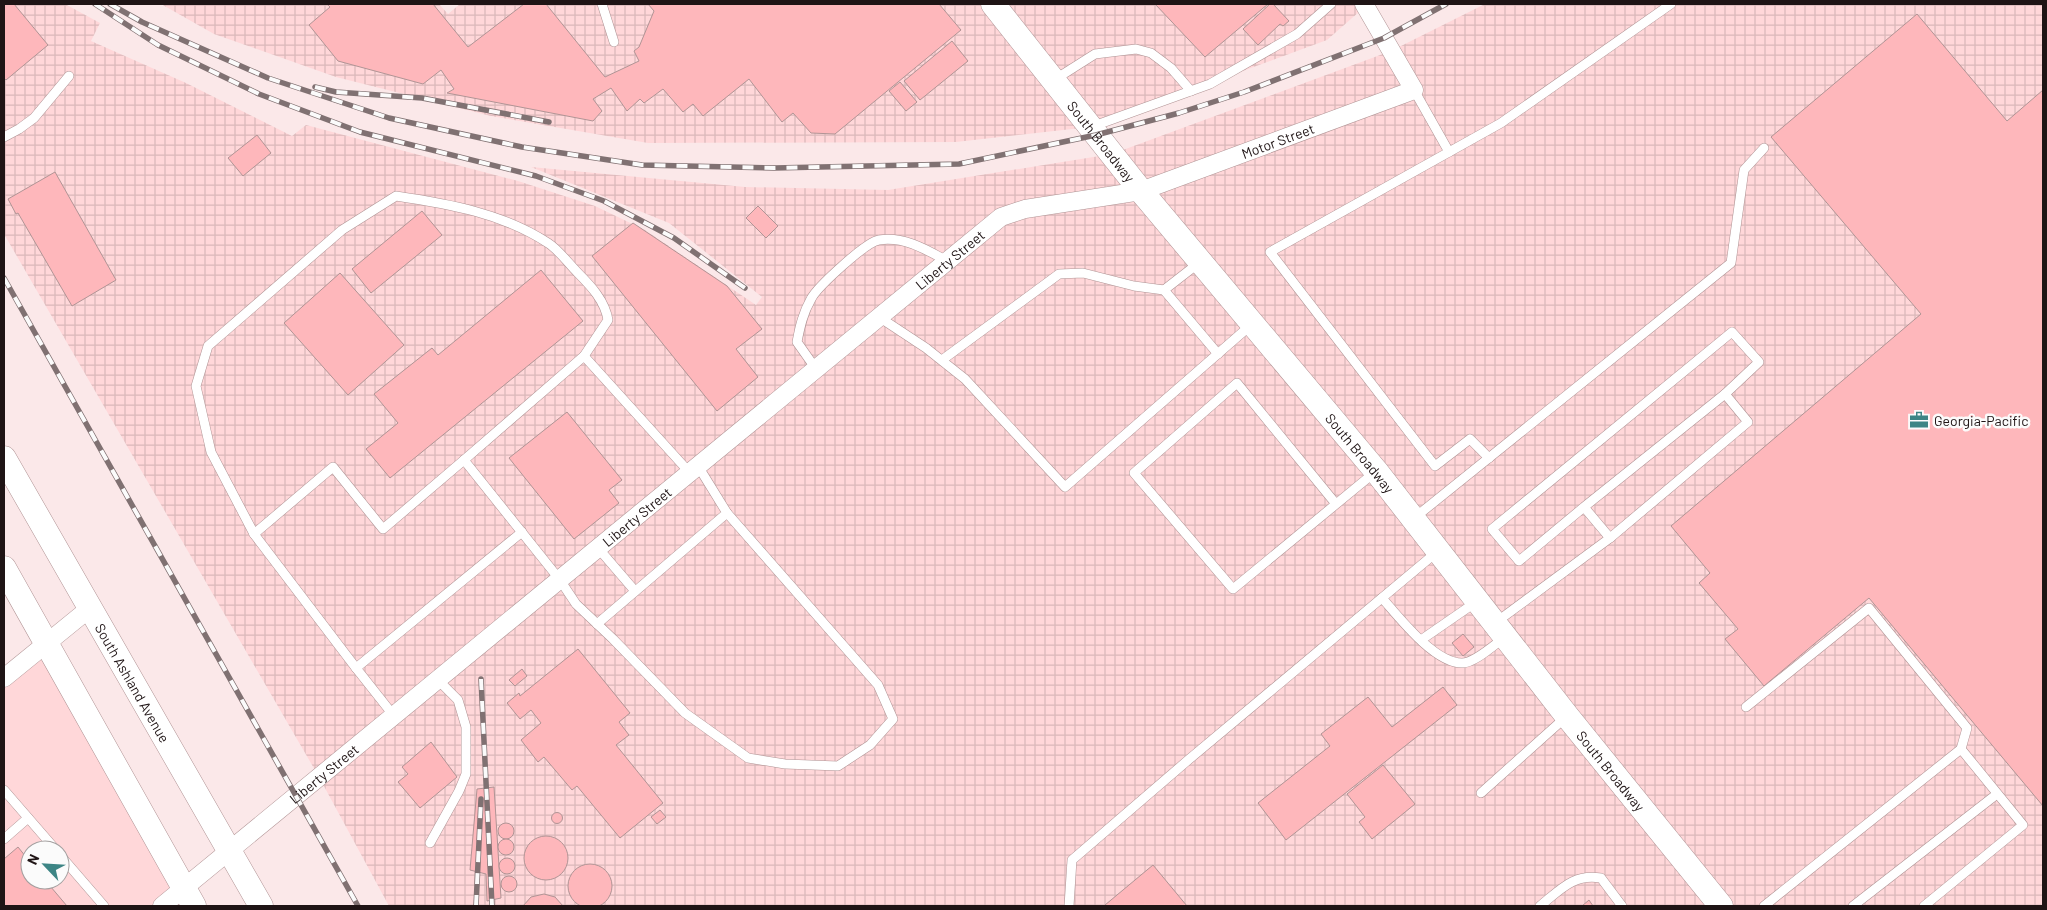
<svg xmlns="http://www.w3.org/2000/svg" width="2047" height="910" font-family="Barlow,sans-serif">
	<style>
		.built { fill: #ffd7d9; fill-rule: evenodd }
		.industrial { fill: url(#industrial-grid) }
		.building { fill: #feb7bb; stroke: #b19495 }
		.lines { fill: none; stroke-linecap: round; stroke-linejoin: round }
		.lane-casing { stroke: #b19495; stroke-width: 10 }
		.street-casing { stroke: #b19495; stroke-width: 19 }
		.secondary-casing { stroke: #b19495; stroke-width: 25 }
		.lane { stroke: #fff; stroke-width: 9 }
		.street { stroke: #fff; stroke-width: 18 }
		.secondary { stroke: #fff; stroke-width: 24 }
		.rail-casing { stroke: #807172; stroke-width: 5.5 }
		.rail { stroke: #fbfbfb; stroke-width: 4; stroke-dasharray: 11; stroke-linecap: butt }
		.labels { text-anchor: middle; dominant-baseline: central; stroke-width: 5; stroke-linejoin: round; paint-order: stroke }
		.street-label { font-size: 14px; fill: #1f1415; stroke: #fbfbfb }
		.poi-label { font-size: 14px; fill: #1f1415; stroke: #fbfbfb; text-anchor: start }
	</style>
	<defs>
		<pattern id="industrial-grid" width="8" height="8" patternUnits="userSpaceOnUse" patternTransform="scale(1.25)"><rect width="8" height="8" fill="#ffd7d9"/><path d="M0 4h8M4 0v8" fill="none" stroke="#dab8b9"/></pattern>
	</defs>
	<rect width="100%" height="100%" fill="#fbe8e9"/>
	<path class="built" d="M46,643L194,906H4V678ZM30,850H60V880H30Z"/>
	<g class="industrial">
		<path d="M4,4H65L100,23L91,41L186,83L292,136L306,125L518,181L595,206L645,230L756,305L762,297L669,223L531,167L745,187L888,190L1112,154L1391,51L1485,4H2043V906H389L319,777L4,234Z"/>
		<path d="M161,4H439L448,14L460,4H1368L1327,40L1090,127L956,142L648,143L491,116L336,77L214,34Z"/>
	</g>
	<g class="building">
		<path d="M4,4H14L48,45L6,80L4,78Z"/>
		<path d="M327,4H433L468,47L524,4H546L605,77L639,61L634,51L639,47L654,11L648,4H939L961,30L835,134L811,133L793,113L782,122L749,79L703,116L693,104L683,112L663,89L644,103L640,99L627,111L611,88L593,99L602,111L593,121L447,93L454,89L441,70L423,84L338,61L309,25L330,7Z"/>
		<path d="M1155,4H1268L1205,57Z"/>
		<path d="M1270,4H1273L1289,21L1283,26L1280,24L1258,45L1243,29Z"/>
		<path d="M1917,14L2007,121L2043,90V806L1869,598L1764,686L1725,639L1738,629L1699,583L1710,573L1671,526L1921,314L1771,137Z"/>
		<path d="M952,41L968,61L920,100L904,81Z"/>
		<path d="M900,82L917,102L906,111L889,91Z"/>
		<path d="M257,135L271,153L243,176L228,158Z"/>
		<path d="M55,172L116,280L72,306L18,213L16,214L8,199Z"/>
		<path d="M758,206L778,226L766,238L746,218Z"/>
		<path d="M422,211L442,235L371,293L352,269Z"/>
		<path d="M633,223L727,286L762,329L736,349L758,377L717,411L592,256Z"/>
		<path d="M541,270L583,321L390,478L366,449L398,423L374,394L432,348L438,355Z"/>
		<path d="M340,273L404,345L348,395L284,323Z"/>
		<path d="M567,412L622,480L609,490L619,503L574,539L509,458Z"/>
		<path d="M1463,634L1474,647L1463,656L1452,643Z"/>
		<path d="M578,649L630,713L619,722L629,735L616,745L663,803L620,838L577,786L572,790L544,757L538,762L521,740L541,723L531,710L520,719L507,703L519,693L520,696Z"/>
		<path d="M522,669L527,676L515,686L509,680Z"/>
		<path d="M1443,687L1457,705L1286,840L1258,803L1330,746L1321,734L1368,697L1392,727Z"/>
		<path d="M431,742L457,777L420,808L398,782L408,774L402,767Z"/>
		<path d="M1383,765L1415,804L1372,839L1359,822L1365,817L1347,794Z"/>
		<path d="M494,787L501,898L487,901L486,874L470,870L477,789Z"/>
		<path d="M660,810L666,817L657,824L651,817Z"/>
		<circle cx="557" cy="818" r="5.5"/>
		<circle cx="506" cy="831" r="8"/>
		<circle cx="546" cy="858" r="22"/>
		<circle cx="506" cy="847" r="8"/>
		<path d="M18,847L30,862V880H45L67,906H4V859Z"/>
		<circle cx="507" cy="866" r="8"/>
		<circle cx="590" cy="886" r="22"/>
		<path d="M1153,865L1187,906H1106L1105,905Z"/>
		<circle cx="509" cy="884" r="8"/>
		<path d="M544,894L555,897L563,906H523L531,897Z"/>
		<path d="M1589,900L1593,906H1582Z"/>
	</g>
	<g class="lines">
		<g class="lane-casing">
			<g id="lane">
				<path d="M602,4L614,42"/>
				<path d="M1054,80L1095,54L1136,49L1151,53L1171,68L1191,91"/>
				<path d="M1414,90L1449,152"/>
				<path d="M1091,127L1210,84L1297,34L1331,4"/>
				<path d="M4,137L19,129L34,118L69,76"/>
				<path d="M1164,290L1218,354"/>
				<path d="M879,317L926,348L965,379L1065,487L1252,324"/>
				<path d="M942,360L1059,274L1083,273L1134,286L1164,290L1200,262"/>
				<path d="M816,369L797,342C800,326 803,313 811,299C817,287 866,242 879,240C904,236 927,250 947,261"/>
				<path d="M1489,458L1470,439L1435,466L1270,252L1501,123L1671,4"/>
				<path d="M690,473L584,356L464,460L560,580L576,604L613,639L685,713L748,758L785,764L838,766L870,745L893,719L878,685L727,513"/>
				<path d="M1336,504L1237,383L1134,473L1233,589L1375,472"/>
				<path d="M1413,519L1731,263L1744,170L1764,148"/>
				<path d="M254,534L211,452L196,386L208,346L342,230L396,196C449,204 502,213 548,243C559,250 568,263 578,273C591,286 605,301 608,320L584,356"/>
				<path d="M1610,538L1748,422L1725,394"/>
				<path d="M598,548L635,591"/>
				<path d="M1382,598C1399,617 1434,663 1462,663C1475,663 1495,644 1505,637"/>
				<path d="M1495,623L1610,538L1584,507L1519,561L1492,529L1732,332L1759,362L1725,394L1584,507"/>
				<path d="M597,624L727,513L698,466"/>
				<path d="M1421,640L1476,602"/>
				<path d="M356,668L254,534L333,467L383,529L464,460"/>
				<path d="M1746,707L1869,608L1967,728L1961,749"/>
				<path d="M394,716L356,668L522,532"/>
				<path d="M4,790L56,850"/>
				<path d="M1481,793L1567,716"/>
				<path d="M4,839L28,818"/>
				<path d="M430,843L459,791L466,774V727L458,700L438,680"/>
				<path d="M60,855L104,906"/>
				<path d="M1069,906L1072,860L1187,761L1438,551"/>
				<path d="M1540,906C1560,890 1574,873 1601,878L1622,906"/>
				<path d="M1764,906L1961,749L2023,825L1924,906"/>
				<path d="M1853,906L1997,794"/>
			</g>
		</g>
		<g class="street-casing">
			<g id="street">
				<path d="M4,678L90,608"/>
				<path id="s1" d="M162,906L1001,217L1025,209L1141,191L1414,90L1364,4"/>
			</g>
		</g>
		<g class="secondary-casing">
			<g id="secondary">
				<path id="s2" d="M993,4L1141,191L1376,471L1567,716L1721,906"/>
				<path id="s3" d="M4,458L261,906"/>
				<path d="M4,568L194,906"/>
			</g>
		</g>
		<use href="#lane" class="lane"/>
		<use href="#street" class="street"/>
		<use href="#secondary" class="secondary"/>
		<g class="rail-casing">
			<g id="rail">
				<path d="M95,4L158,45L259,94L360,132L536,176L604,201L674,238L745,288"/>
				<path d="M110,4L142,22L268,78L389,118L522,147L642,165L774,168L959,164L1096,135L1179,113L1244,92L1384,38L1446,4"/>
				<path d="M315,87L336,92L422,98L549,122"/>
				<path d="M4,278L358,906"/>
				<path d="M481,679L492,906"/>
				<path d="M476,906L481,799"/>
			</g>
		</g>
		<use href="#rail" class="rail"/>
	</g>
	<defs>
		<g id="office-bare" transform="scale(1.5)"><path d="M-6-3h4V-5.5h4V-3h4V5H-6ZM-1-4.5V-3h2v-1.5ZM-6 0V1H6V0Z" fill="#3d8585" stroke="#fbfbfb" stroke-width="2.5" paint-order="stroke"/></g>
	</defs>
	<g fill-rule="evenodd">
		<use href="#office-bare" x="1919" y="420"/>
	</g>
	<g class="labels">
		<g class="street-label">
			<text stroke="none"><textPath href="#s1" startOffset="1374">Motor Street</textPath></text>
			<text stroke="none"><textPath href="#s2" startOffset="175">South Broadway</textPath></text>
			<text stroke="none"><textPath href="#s1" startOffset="1019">Liberty Street</textPath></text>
			<text stroke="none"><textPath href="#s2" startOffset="580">South Broadway</textPath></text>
			<text stroke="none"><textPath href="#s1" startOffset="614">Liberty Street</textPath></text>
			<text stroke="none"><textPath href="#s3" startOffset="259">South Ashland Avenue</textPath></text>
			<text stroke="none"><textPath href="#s2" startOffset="985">South Broadway</textPath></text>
			<text stroke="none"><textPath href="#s1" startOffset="209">Liberty Street</textPath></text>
		</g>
		<g class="poi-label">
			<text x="1934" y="420">Georgia-Pacific</text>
		</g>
	</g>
	<rect width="2047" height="910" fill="none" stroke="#1f1415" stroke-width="10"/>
	<g transform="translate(45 865) rotate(295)"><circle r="24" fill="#fbfbfb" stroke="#a39f9f"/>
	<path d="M0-4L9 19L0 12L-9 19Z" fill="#3d8585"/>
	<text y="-8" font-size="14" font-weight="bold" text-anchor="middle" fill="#1f1415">N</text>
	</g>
</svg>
